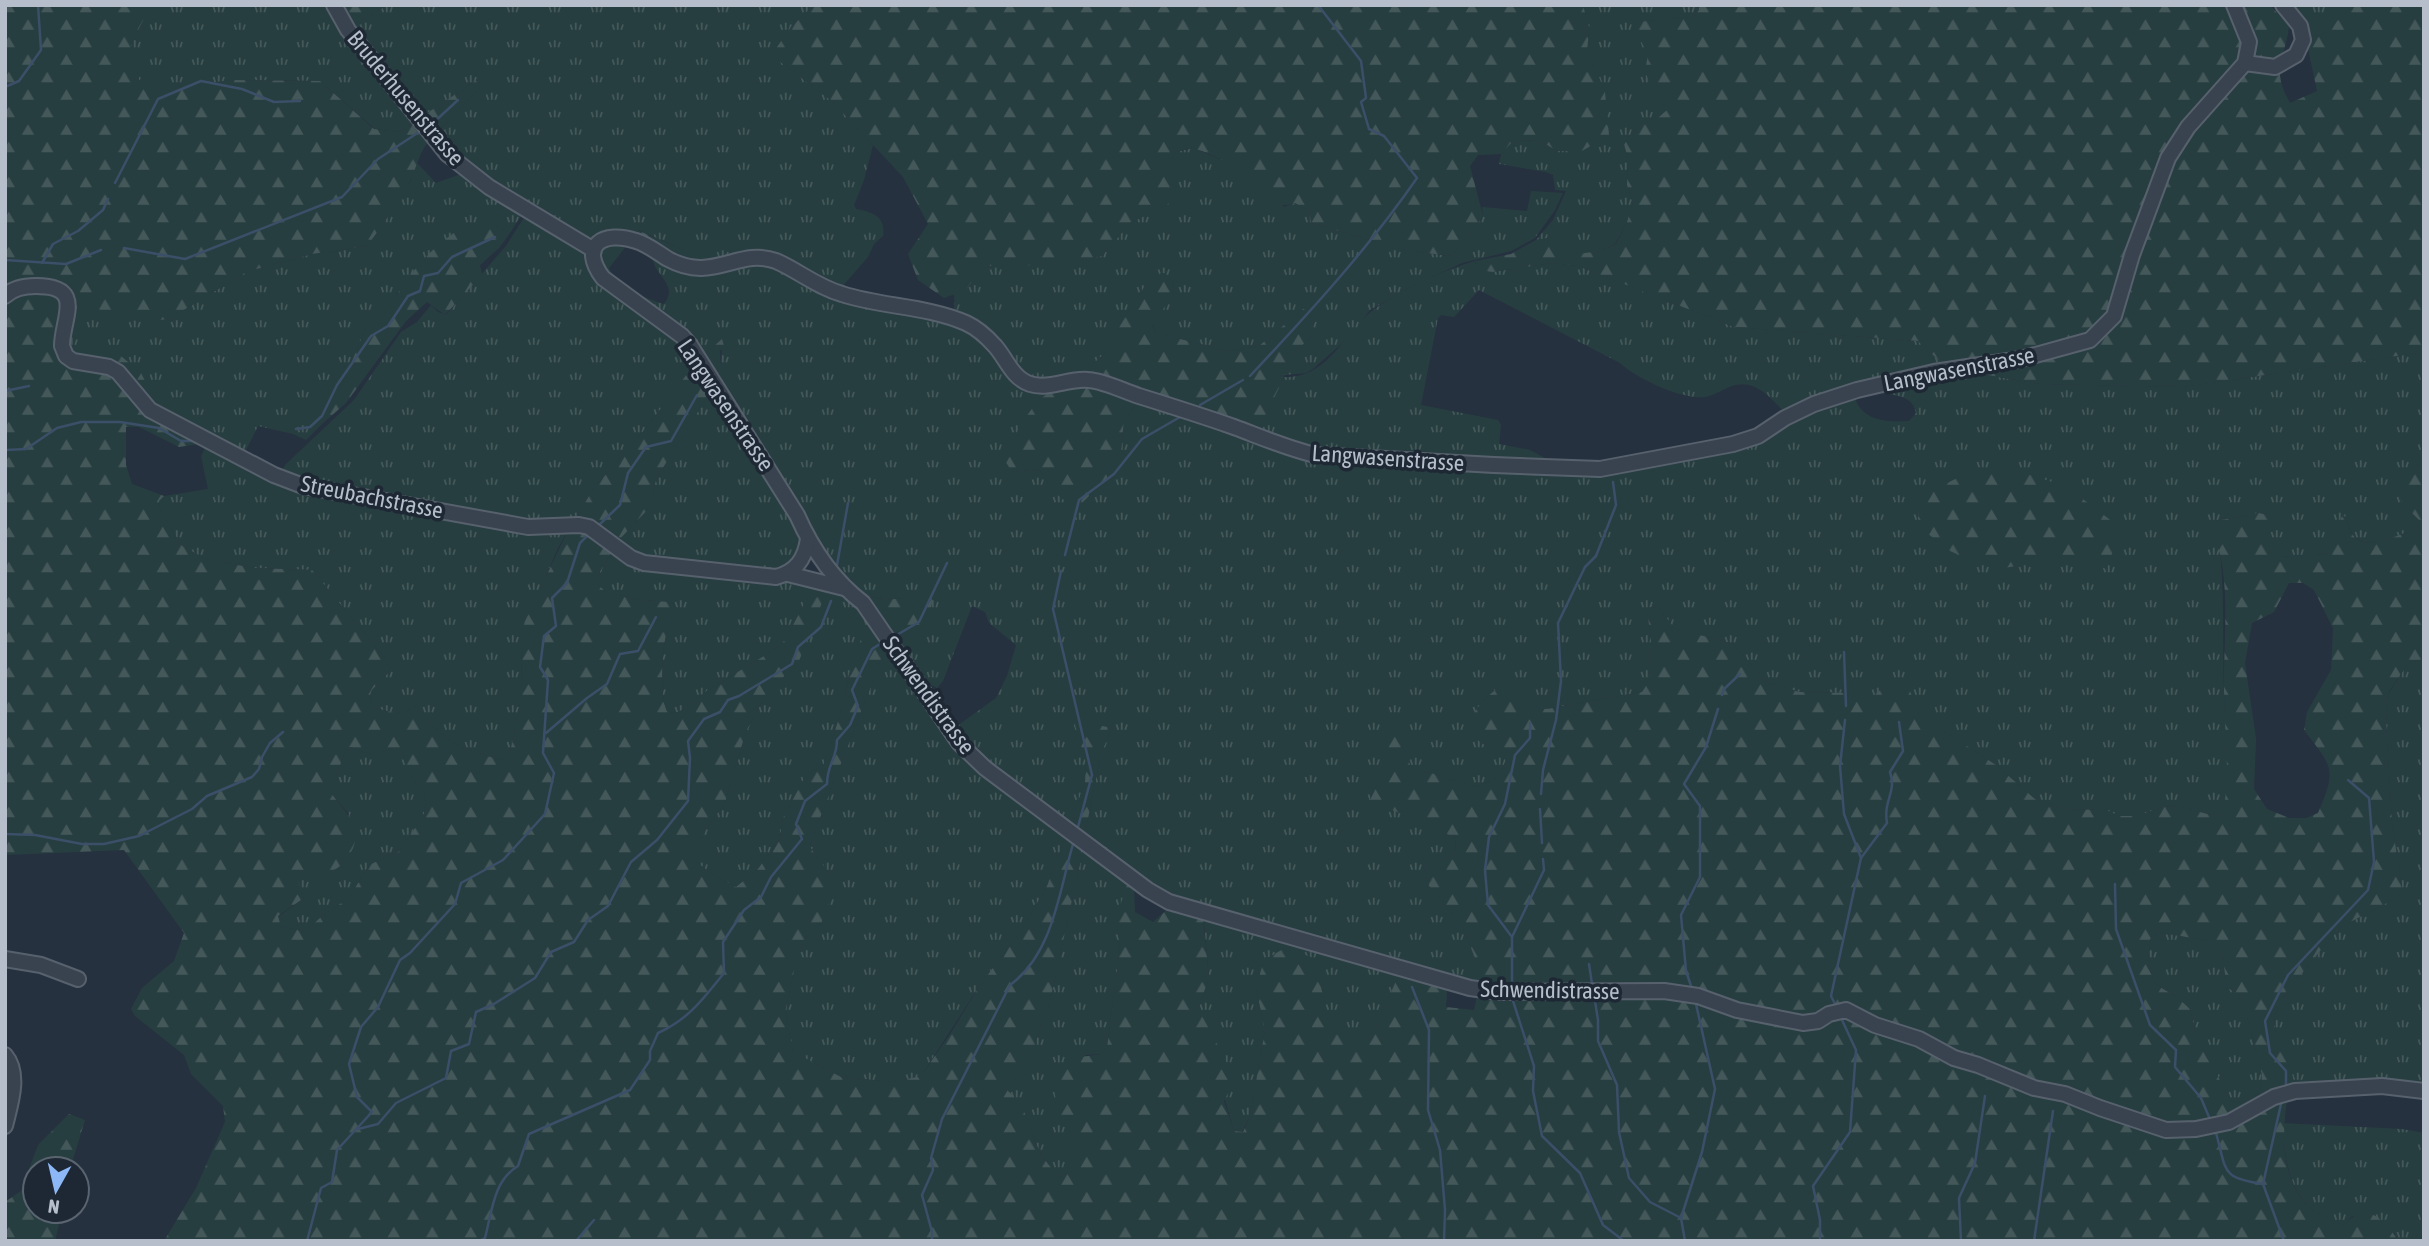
<svg xmlns="http://www.w3.org/2000/svg" width="2429" height="1246" font-family="'Asap Condensed',sans-serif">
	<style>
		.grass { fill: url(#grass-tufts) }
		.forest { fill: url(#forest-firs); fill-rule: evenodd }
		.lines { fill: none; stroke-linecap: round; stroke-linejoin: round }
		.stream { stroke: #3b4f68; stroke-width: 2.5 }
		.minor-casing { stroke: #57616d; stroke-width: 18 }
		.minor { stroke: #39434f; stroke-width: 14 }
		.labels { text-anchor: middle; dominant-baseline: central; stroke-width: 7; stroke-linejoin: round; paint-order: stroke }
		.street-label { font-size: 23px; fill: #b5beca; stroke: #1e2834 }
	</style>
	<defs>
		<pattern id="grass-tufts" width="24" height="20" patternUnits="userSpaceOnUse" patternTransform="scale(1.75)"><rect width="24" height="20" fill="#273e40"/><path d="M3 7l-1-3M5 7V3M7 7l1-3M15 17l-1-3M17 17v-4M19 17l1-3" fill="none" stroke="#44585a"/></pattern>
		<pattern id="forest-firs" width="22" height="20" patternUnits="userSpaceOnUse" patternTransform="scale(1.75)"><rect width="22" height="20" fill="#273e40"/><path d="M5 1l3.5 6h-7zM16 11l3.5 6h-7z" fill="#44585a"/></pattern>
	</defs>
	<rect width="100%" height="100%" fill="#25313f"/>
	<g class="grass">
		<path d="M156,5H332L417,120L398,132L375,129L320,81L231,80L152,92L139,80L131,44L150,7Z"/>
		<path d="M388,5H814L791,27L778,60L832,101L873,145L864,180L854,205L856,209C872,212 886,216 883,236L874,244L868,257L840,289L777,259L689,265L685,251L639,230L598,229L584,239L482,179L435,134L480,88L477,80L421,117L349,27Z"/>
		<path d="M1583,5H1698L1699,10L1693,17L1636,22L1648,54L1656,96L1667,110L1659,117L1638,125L1624,144L1628,159L1627,185L1633,202L1627,222L1615,244L1601,251L1576,255L1555,237L1536,240L1553,220L1566,191L1555,190L1553,175L1546,172L1499,164L1501,154L1513,141L1539,140L1557,151L1597,72L1587,54L1589,28Z"/>
		<path d="M2289,5H2353L2325,33L2306,39Z"/>
		<path d="M1193,148C1210,154 1245,171 1260,182C1269,189 1276,199 1284,207L1295,203L1310,212L1311,223L1401,249L1448,256L1458,250L1483,216L1482,207L1527,211L1531,191L1563,193L1555,210L1535,238L1511,251L1462,263L1412,286L1370,310L1348,338L1314,368L1306,373L1284,375L1292,355L1312,336L1303,309L1259,346L1227,351L1157,333L1152,324L1172,296L1174,282L1164,273L1147,283L1119,327L1113,346L1093,364L1090,377L1035,382L955,313L954,294L966,289L981,266L1014,265L1102,256L1130,223L1167,205L1171,164L1176,152Z"/>
		<path d="M417,163L436,183L461,174L467,180L480,183L524,211L510,233L496,226L427,256L397,294L390,314L386,319L366,328L339,392L315,412V421L322,424L306,440L293,434L258,426L244,454L158,409L103,369L93,370L62,346L76,306L169,319L246,272L312,254L367,246L410,182Z"/>
		<path d="M527,213L583,251L587,258L667,326L696,362L647,427L593,489L574,522L545,527L346,493L281,472L286,464L354,400L401,332L417,322L431,305L438,312L446,315L506,246Z"/>
		<path d="M605,241L627,245L609,268C616,286 646,299 664,304C680,284 652,274 653,257L672,264L754,260L974,330L1015,379L1064,385L1012,472L1039,469L1055,493L1082,503L1107,478L1109,466L1121,450L1124,420L1142,398L1283,450L1535,468L1686,455L1854,394C1859,420 1885,423 1909,421L1916,413C1912,392 1890,396 1874,392L1962,371L2040,384L2182,387L2424,352V464H2417L2402,503L2420,521L2419,527C2403,533 2375,549 2359,540C2351,536 2348,524 2344,516L2341,518L2331,554L2279,557L2274,550L2266,515L2259,513L2216,521C2226,581 2222,635 2224,694C2225,734 2231,774 2224,813L2211,815L2178,806L2162,807L2137,816H2118L2106,810L2063,809L2035,799L1996,765L1919,715L1910,692L1886,684L1874,697L1851,693L1799,692L1767,682L1733,644L1674,628L1659,608L1651,607L1647,613C1651,638 1659,670 1642,692L1547,709L1529,706L1505,682L1488,696L1474,712L1506,760L1499,777L1477,787L1411,767L1400,737L1370,799L1456,838L1455,853L1424,869L1429,886L1462,926L1482,975L1479,988L1173,901L1084,839L1101,753L1109,735L1076,725L1086,762L1085,782L1069,828L1020,792L953,729L996,698L1007,676L1016,645L989,623L985,612L972,606L943,681L937,688L919,678L899,650L927,599L920,608L912,606L904,598C878,601 870,599 851,579H845L837,575L797,504L795,494L786,492L715,382L721,368L722,339L700,358L603,276L596,250Z"/>
		<path d="M1475,261V264L1492,272L1552,263L1578,266L1734,327L1918,341L1947,368L1785,413C1772,399 1757,380 1735,385C1725,388 1715,395 1705,397C1682,400 1636,378 1620,363L1479,290L1454,317L1441,315L1438,318L1421,405L1498,420L1501,425L1499,444L1530,450L1558,465L1322,454L1256,434L1284,377C1329,378 1342,335 1372,311C1401,289 1441,271 1475,261Z"/>
		<path d="M713,387L803,532L801,555L778,573L632,555L619,540L650,507L656,479Z"/>
		<path d="M206,446L303,494L305,491L569,528L558,548L521,635L522,693L510,753L500,760C457,746 444,744 417,706L399,714L375,708L371,701L370,692L390,671L388,662L312,570L254,568L205,559L181,545L160,509L159,501L164,496L208,489L201,456Z"/>
		<path d="M613,550L629,559L782,579L844,592L884,636L849,674L844,703L824,764L806,775L783,818L780,838L758,869L736,887L712,874L691,858L703,833L725,803L746,731L769,689L797,666L809,595L785,640L774,650L708,690L679,712L668,713C659,700 662,651 666,635C668,626 673,617 677,608L671,602L640,600L606,592L594,581Z"/>
		<path d="M888,648L950,732L1067,833L1047,886L1023,928L980,985L921,1076L893,1082L841,1077L793,1052L785,1011L797,958L808,935L821,924L834,881L810,847L811,841L885,650Z"/>
		<path d="M2424,659V1089L2296,1088L2289,1065L2276,1039L2274,1015L2285,994L2339,928L2396,898L2402,889L2392,823L2386,723L2389,693L2408,663Z"/>
		<path d="M351,747C366,754 374,756 390,749L402,754L410,775L426,796L424,814L400,851L369,865L349,898L322,916L306,931L281,927L278,917L304,898L294,872L299,870H332L349,814L330,792L344,755Z"/>
		<path d="M1084,845L1131,880L1117,925L1120,947L1107,1048L1102,1054L1085,1055L1072,1138L1082,1167L1059,1177C1053,1170 1046,1162 1041,1154C1027,1127 1031,1112 1005,1090L1027,1062L1049,1006Z"/>
		<path d="M1207,917L1401,970L1371,1038L1330,1033L1315,959L1256,988L1265,1030L1250,1116L1242,1132L1234,1131L1198,1007L1209,979L1204,922H1207Z"/>
		<path d="M2158,932L2209,941L2222,954L2227,987L2242,997L2262,1075L2260,1093L2239,1103L2232,1101L2198,1042L2190,1009L2178,998L2155,984L2148,965L2150,939Z"/>
		<path d="M2283,1123L2402,1129L2424,1133V1241H2399L2394,1234L2352,1216L2343,1226C2333,1220 2317,1215 2309,1207C2287,1184 2284,1153 2283,1123Z"/>
	</g>
	<g class="forest">
		<path d="M5,5H156L150,7L131,44L139,80L152,91L231,80L320,81L374,129L398,132L417,120L431,139C418,152 417,169 408,185C396,206 382,226 367,246L312,254L246,272L169,319L139,322L108,311L76,306L62,346L70,362L103,369L113,356H121L141,373L159,409L203,433L199,444L179,447L139,427H126V465L132,484L164,496L159,501L160,509L181,545L205,559L254,568L312,570L388,662L390,671L370,692L371,701L375,708L399,714L417,706C444,744 457,746 500,760L510,753L522,693L521,635L525,621L569,528H582L613,550L594,581L606,592L640,600L671,602L677,608C673,617 668,626 666,635C662,651 659,700 668,713L679,712L708,690L774,650L785,640L809,595L819,594L823,600L797,666L769,689L746,731L725,803L703,833L691,858L712,874L736,887L758,869L780,838L783,818L806,775L824,764L844,703L849,674L861,639L867,637L882,640L888,648L885,650L811,841L810,847L834,881V890L821,924L808,935L797,958L785,1011L793,1052L841,1077L893,1082L921,1076L952,1031L980,985L1023,928L1047,886L1067,833L1084,845L1049,1006L1027,1062L1006,1089C1031,1112 1027,1127 1041,1154C1046,1162 1053,1170 1059,1177L1081,1167C1075,1147 1052,1100 1054,1084C1055,1076 1062,1066 1066,1059L1102,1054L1107,1048L1120,947L1117,925L1118,912L1128,882L1134,889L1135,912L1153,922L1170,907L1203,917L1209,979L1198,1007L1235,1079L1224,1101L1234,1131L1243,1132L1250,1116L1265,1030L1256,988L1264,960L1287,947L1315,959L1331,1033L1371,1037L1401,970L1421,976L1447,991L1446,1007L1474,1010L1482,975L1462,926L1429,886L1424,869L1455,853L1456,838L1370,800L1382,774L1381,735L1400,737L1411,767L1477,787L1499,777L1506,760L1476,739L1474,712L1488,696L1505,682L1515,683L1529,706L1547,709L1642,692C1659,670 1651,638 1647,613L1651,607L1659,608L1674,628L1733,644L1767,682L1799,692L1851,693L1874,696L1886,684L1899,682L1910,691L1919,715L1996,765L2035,799L2063,809L2106,810L2119,816H2137L2162,807L2178,806L2211,815L2223,813C2231,773 2224,732 2224,690C2223,637 2233,576 2211,526L2216,521L2259,513L2267,515L2274,550L2279,557L2330,554L2341,518L2344,515C2347,523 2351,536 2358,540C2374,549 2403,533 2419,527L2420,521L2402,503L2394,482L2418,464H2424V659L2408,663L2389,692L2386,723L2392,823L2402,889L2396,898L2339,928L2285,994L2274,1015L2276,1039L2289,1065L2296,1088L2288,1094C2282,1132 2279,1178 2310,1208C2318,1215 2333,1220 2343,1226C2367,1199 2382,1219 2399,1241H164L196,1188L225,1122L223,1106L191,1074L184,1055L135,1016L131,1009L142,988L174,961L184,933L124,850L5,855ZM2289,583H2303L2314,590L2333,628L2331,670L2307,712L2304,730C2333,768 2337,768 2318,813L2306,818H2289L2267,809L2254,789L2256,739L2245,663L2252,623L2274,612ZM351,747C366,754 374,756 390,749L401,754L410,775L426,796L424,814L400,851L369,865L349,898L322,916L306,931L281,927L278,916L304,898L295,872L299,870C309,870 323,873 333,870C339,868 342,864 346,859C368,833 347,813 330,792L344,755ZM2158,932L2209,941L2222,954L2227,987L2242,997L2262,1075L2260,1093L2239,1103L2232,1101L2198,1042L2190,1009L2178,998L2155,984L2148,965L2150,939Z"/>
		<path d="M337,5H388L349,27Z"/>
		<path d="M814,5H1583L1589,28L1587,54L1597,72L1605,92L1609,135L1582,151H1557L1539,140L1513,141L1501,154L1478,155L1470,166L1483,216L1458,250L1448,256L1401,249L1311,223L1310,212L1295,203C1274,209 1263,204 1260,182C1245,174 1206,149 1193,149C1188,148 1181,151 1176,152L1171,164L1181,191L1167,205L1130,223L1102,256L1056,265L982,266L966,290L944,298L918,280L908,254L928,224L903,177L832,101L778,60L777,47L791,27Z"/>
		<path d="M1698,5H2270L2289,26C2285,61 2270,67 2290,103L2317,91L2306,39L2325,33L2353,5H2424V352L2182,387L2040,384L1947,368L1918,341L1734,327L1578,266L1552,263L1492,272L1477,269L1475,261L1511,254L1536,240L1555,237L1577,254L1601,251L1616,244L1627,222L1633,202L1627,185L1628,159L1624,144L1638,125L1659,117L1667,110L1656,96L1645,72L1648,54L1633,27L1636,22L1693,17L1699,10Z"/>
		<path d="M477,80L480,88L435,134L421,117Z"/>
		<path d="M468,224L496,226L510,233L499,248L480,265L482,275L445,315L427,302L406,321L346,403L322,424L315,421V412L339,392L366,328C395,314 384,317 398,293C415,265 440,240 468,224Z"/>
		<path d="M619,227H631L685,251L689,254L690,261L617,234L584,239L585,235L598,229Z"/>
		<path d="M1161,273H1164L1174,282L1172,296L1152,325L1157,333L1227,351L1259,346L1303,309L1310,307L1312,311V336L1292,355L1280,386L1256,434L1145,394L1124,420L1121,450L1109,466L1107,478L1082,503L1069,504L1055,493L1039,469L1012,472L1004,459C1012,440 1032,400 1051,392C1062,388 1076,387 1088,384L1093,364L1113,346L1119,327L1147,283Z"/>
		<path d="M722,339L724,346L720,351L721,368L715,382L700,358Z"/>
		<path d="M696,362L713,387L656,479L650,507L619,540L604,530L574,522L593,489L647,427Z"/>
		<path d="M1971,471H2019L2067,487L2122,529L2106,569L2089,562L2053,560L2004,568L1973,561L1950,551L1927,533L1918,519L1922,496Z"/>
		<path d="M847,578C877,592 861,603 905,598L912,606L920,608L927,598L932,597C934,613 914,644 899,650L845,579Z"/>
		<path d="M1078,721L1107,727L1109,735L1101,753L1084,839L1069,828L1085,782L1086,762L1075,725Z"/>
		<path d="M69,1114L85,1120L70,1169H35V1211H62L55,1241H5V1202L21,1191L38,1145Z"/>
	</g>
	<g class="lines">
		<g class="stream">
			<path d="M5,87L19,81L41,50L38,5"/>
			<path d="M433,123L458,100"/>
			<path d="M115,183L158,99L201,81L242,89L274,102L300,101"/>
			<path d="M124,248L185,259L342,197L378,159L419,132"/>
			<path d="M5,260L66,264L101,250"/>
			<path d="M42,263L53,244L78,231L103,210L108,199"/>
			<path d="M1250,376C1309,313 1368,249 1417,178L1384,136L1369,129L1361,102L1366,98L1361,61L1318,5"/>
			<path d="M5,391L29,386"/>
			<path d="M1200,405L1243,380"/>
			<path d="M296,429L310,427L322,416L337,385L371,336L388,326L408,296L420,291L424,276L438,273L452,257L495,237"/>
			<path d="M5,450L26,449L57,428L81,422H120L159,428L181,441H193"/>
			<path d="M600,524L620,505L628,473L646,447L671,441L697,395"/>
			<path d="M1065,555L1079,500L1114,474L1142,439L1180,417"/>
			<path d="M837,565L848,503"/>
			<path d="M1061,571L1053,609L1092,775L1078,827"/>
			<path d="M895,636L919,622L947,563"/>
			<path d="M1844,652L1846,706"/>
			<path d="M1722,695L1724,689L1740,674"/>
			<path d="M1845,720L1840,766L1844,814L1861,858"/>
			<path d="M546,733L587,698L607,684L620,654L638,651L656,617"/>
			<path d="M1541,794L1543,770L1556,720L1561,681L1558,623L1585,567L1596,556L1616,505L1613,482"/>
			<path d="M1540,809L1542,843"/>
			<path d="M5,834L35,835L82,844H104L139,836L192,809L207,796L252,777L259,769L262,757L270,743L283,732"/>
			<path d="M2115,884L2116,929L2150,1025L2176,1050L2175,1067L2201,1098L2209,1117"/>
			<path d="M1512,937L1488,905L1485,870L1489,837L1505,804L1515,755L1530,738V723"/>
			<path d="M1589,964L1592,984"/>
			<path d="M1512,982V937L1544,870L1543,859"/>
			<path d="M1691,986L1686,971L1681,915L1700,877V806L1684,784L1706,747L1718,709"/>
			<path d="M1412,987L1429,1030L1428,1110L1440,1150L1445,1210L1444,1241"/>
			<path d="M1513,1001L1534,1066L1533,1091L1542,1136L1580,1173L1603,1225L1624,1241"/>
			<path d="M1595,1001L1598,1020V1041L1617,1085L1619,1132L1629,1178L1650,1202L1681,1218"/>
			<path d="M1835,1004L1831,996L1861,858L1887,823C1883,799 1897,793 1890,772L1903,751L1899,722"/>
			<path d="M2286,1085V1071L2270,1053L2265,1021L2288,975L2368,890L2374,862L2369,798L2348,780"/>
			<path d="M2281,1104L2263,1184L2284,1241"/>
			<path d="M358,1129L378,1124L396,1103L446,1078L451,1051L469,1044L476,1012L494,1004L535,978L551,952L574,942L588,920L608,906L631,862L657,840L688,801L690,758L688,741L704,719L720,712L728,700L739,696L792,664L798,647L821,627L831,601"/>
			<path d="M2216,1133C2227,1171 2220,1178 2263,1184"/>
			<path d="M307,1241L321,1188L332,1182L337,1150L372,1112L357,1097L349,1064L361,1027L378,1007L400,960L410,953L455,904L461,883L503,860L545,814L554,773L543,753L548,680L540,667L544,636L556,626L552,598L567,583L580,543L587,536"/>
			<path d="M479,1241L485,1238C492,1212 493,1181 518,1166L529,1134L630,1090L650,1060V1051L658,1033C689,1019 703,999 724,973L723,942L744,910L761,897L771,877L802,839L796,824L805,801L827,784C827,764 837,759 837,740L850,725L858,706L852,690L872,649L880,644"/>
			<path d="M576,1241L594,1220"/>
			<path d="M932,1241V1232L922,1195L933,1170L931,1158L942,1119L1010,985C1053,954 1059,892 1073,844"/>
			<path d="M1685,1241L1681,1218L1702,1152L1715,1089L1696,1004"/>
			<path d="M1820,1241V1220L1813,1186L1850,1132L1856,1050L1842,1020"/>
			<path d="M1961,1241L1959,1198L1975,1163L1985,1096"/>
			<path d="M2034,1241L2053,1111"/>
		</g>
		<g class="minor-casing">
			<g id="minor">
				<path d="M334,5L348,30L447,154L489,187L592,249"/>
				<path d="M2234,5L2249,42L2245,63L2188,127L2168,158L2132,255L2114,316L2090,340L2021,359L1934,372L1857,390L1814,404L1785,418L1758,436L1733,444L1600,469L1494,465L1315,455C1286,448 1261,437 1234,427C1203,416 1171,406 1139,396C1123,391 1105,381 1088,380C1069,378 1049,390 1030,384C1012,378 1006,358 995,346C987,337 977,328 966,323C927,306 882,307 842,294C817,287 799,271 776,261C738,247 713,284 668,259C658,253 647,244 636,241C604,230 578,245 603,278L682,336L690,345L797,515C812,549 833,580 863,603L959,743L985,768L1148,890L1169,902L1470,988L1499,992L1664,991L1698,996L1737,1010L1803,1023L1818,1021L1829,1014L1846,1010L1875,1025L1919,1039L1954,1058L1978,1065L2034,1088L2065,1094L2100,1108L2166,1130L2196,1129L2229,1122L2274,1097L2295,1091L2382,1086L2424,1091"/>
				<path d="M2245,63L2275,67L2296,55L2303,40L2300,26L2283,5"/>
				<path d="M5,296C13,288 24,286 36,286C86,286 62,318 62,346L66,356L73,361L109,367L118,372L150,410L274,475L303,486L528,527L579,525L589,527L631,558L644,563L776,577C796,572 805,559 808,539"/>
				<path d="M788,574L844,588"/>
				<path d="M5,959L41,965L78,979"/>
				<path d="M5,1055C21,1074 10,1105 5,1126"/>
			</g>
		</g>
		<use href="#minor" class="minor"/>
	</g>
	<g class="labels">
		<g class="street-label">
			<text transform="translate(406 98) rotate(50)">Bruderhusenstrasse</text>
			<text transform="translate(1959 369) rotate(-11)">Langwasenstrasse</text>
			<text transform="translate(726 405) rotate(56)">Langwasenstrasse</text>
			<text transform="translate(1388 458) rotate(4)">Langwasenstrasse</text>
			<text transform="translate(372 497) rotate(11)">Streubachstrasse</text>
			<text transform="translate(929 695) rotate(54)">Schwendistrasse</text>
			<text transform="translate(1550 990) rotate(1)">Schwendistrasse</text>
		</g>
	</g>
	<rect width="2429" height="1246" fill="none" stroke="#b5beca" stroke-width="14"/>
	<g transform="translate(56 1190) rotate(188)"><circle r="33" fill="#1e2834" stroke="#5a6470" stroke-width="2"/>
	<path d="M0-5L12 26L0 18L-12 26Z" fill="#8db8f7"/>
	<text y="-10" font-size="19" font-weight="bold" text-anchor="middle" fill="#b5beca">N</text>
	</g>
</svg>
